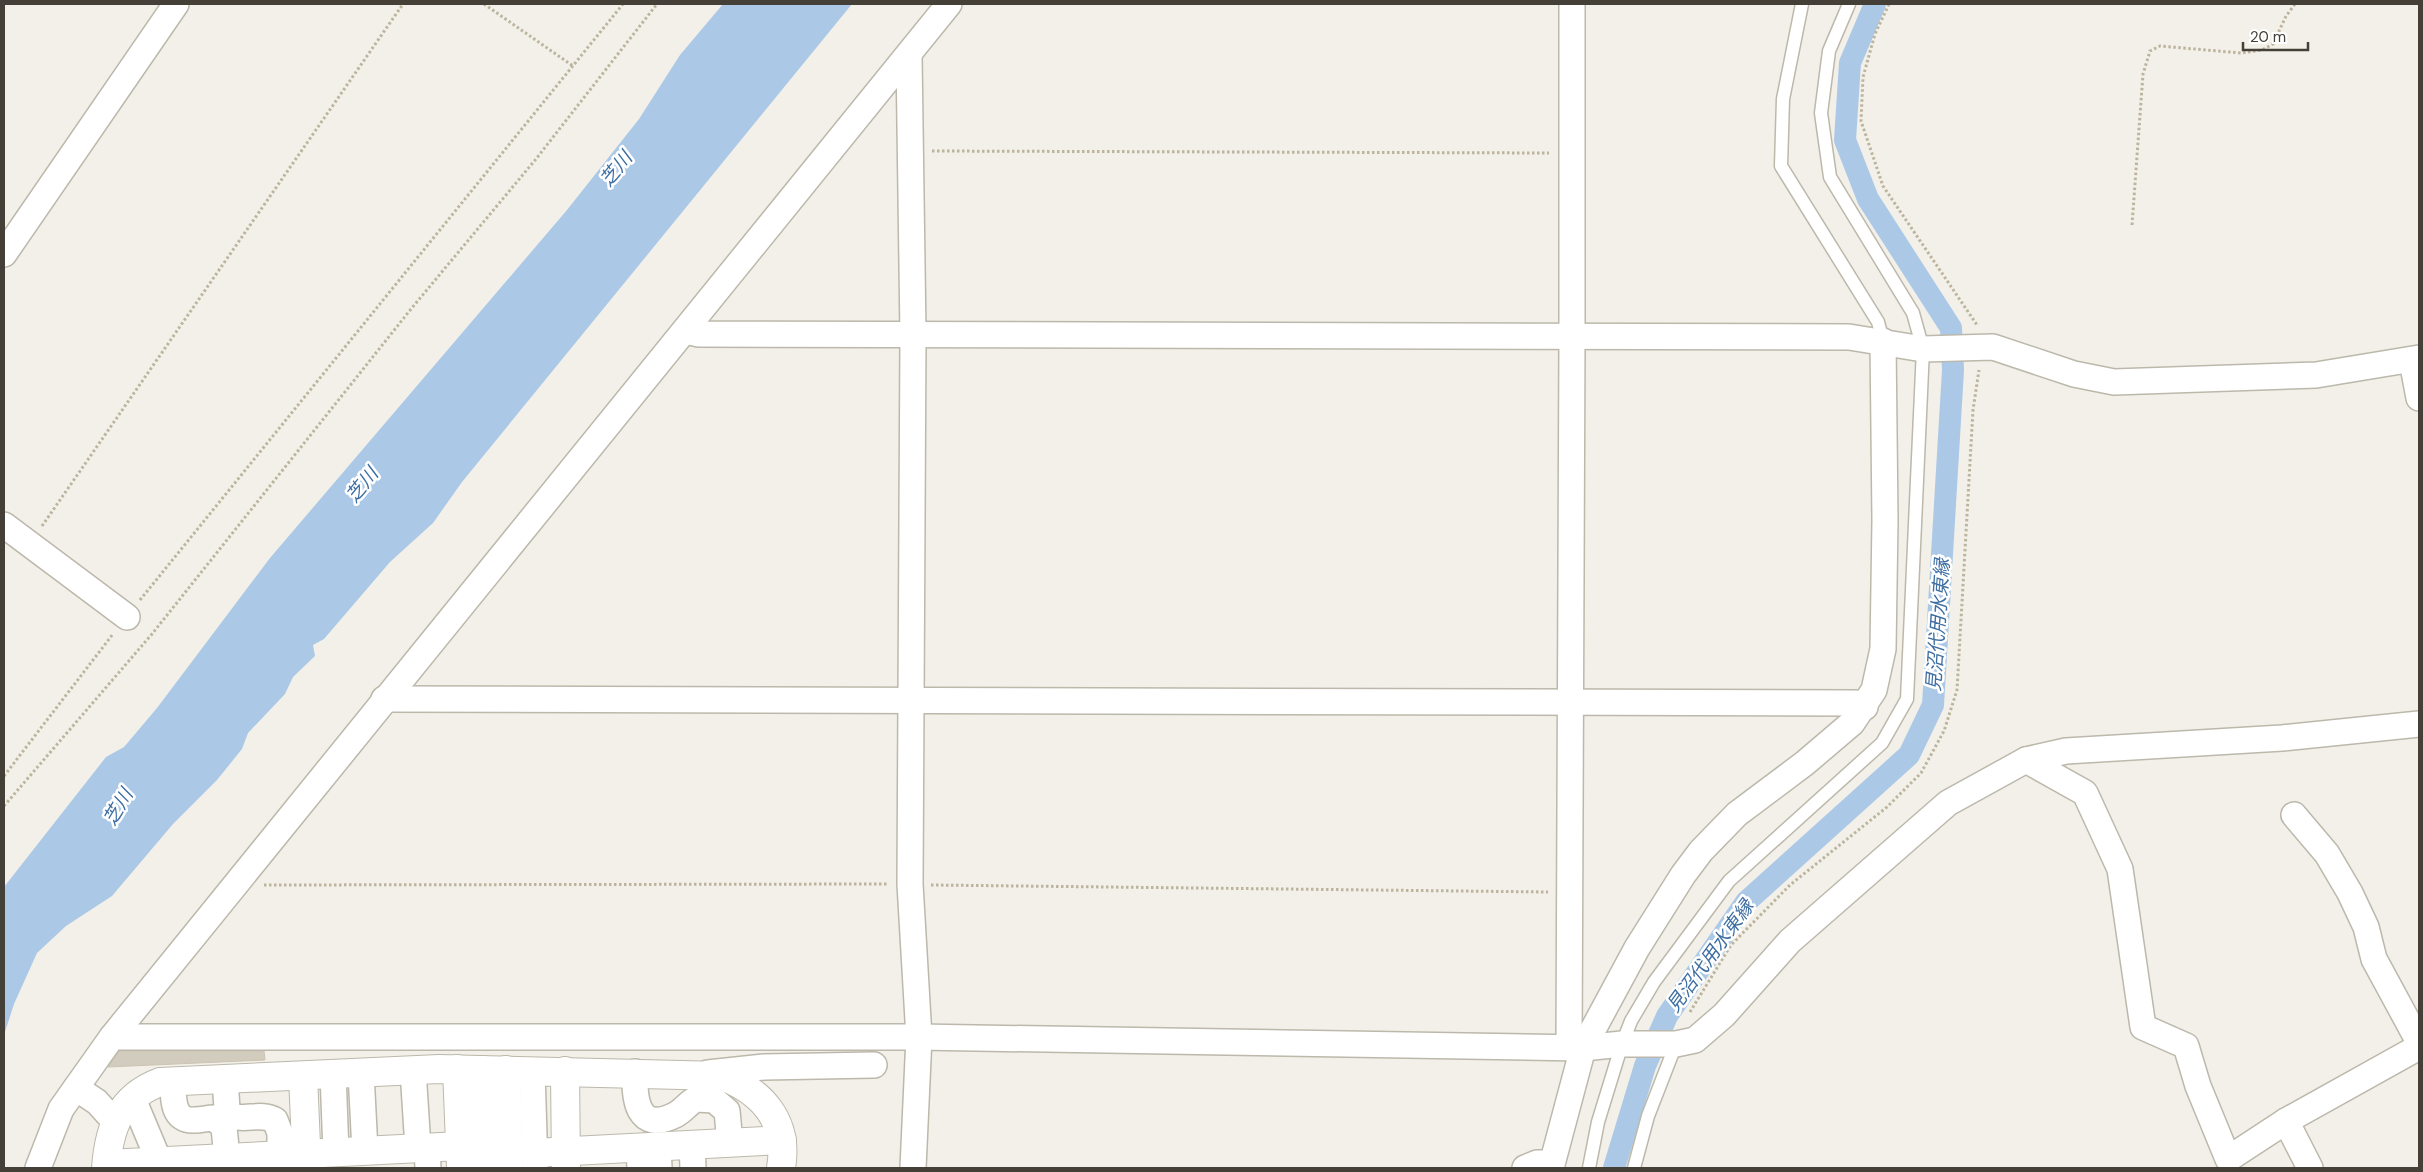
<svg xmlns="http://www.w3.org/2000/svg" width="2423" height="1172" font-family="'DM Sans','Noto Sans JP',sans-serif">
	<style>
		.water { fill: #abc9e7 }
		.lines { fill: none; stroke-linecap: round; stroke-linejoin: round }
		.canal { stroke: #abc9e7; stroke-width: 22 }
		.building { fill: #d2ccbf; stroke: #ccc4b3 }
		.service-casing { stroke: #bcb8ab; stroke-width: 15 }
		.minor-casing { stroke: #bcb8ab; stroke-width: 28 }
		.tertiary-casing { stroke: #bcb8ab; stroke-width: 30 }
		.path { stroke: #bcb49e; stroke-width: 3; stroke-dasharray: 2.5 2.5; stroke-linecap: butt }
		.service { stroke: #fff; stroke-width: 12 }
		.minor { stroke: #fff; stroke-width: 25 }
		.tertiary { stroke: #fff; stroke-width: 28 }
		.labels { text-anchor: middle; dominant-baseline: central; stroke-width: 5; stroke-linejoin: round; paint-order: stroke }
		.water-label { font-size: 19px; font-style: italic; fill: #3e6ea2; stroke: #fff }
	</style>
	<rect width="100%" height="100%" fill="#f2f0e8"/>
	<path class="water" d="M723,4H852L462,482L433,523L390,562L324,639L313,645L315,656L293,677L285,694L248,733L242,749L217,780L173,824L112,896L66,926L37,953L14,1004L4,1035V887L106,757L124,747L157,708L270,558L567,210L639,119L680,55Z"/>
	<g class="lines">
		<path class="canal" d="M1614,1168L1645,1066L1667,1016L1746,902L1909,755L1933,705L1953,370L1951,328L1868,199L1845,140L1850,63L1875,4"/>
	</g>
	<path class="building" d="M119,1051H264L265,1060L108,1067Z"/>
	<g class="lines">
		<g class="service-casing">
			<g id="service">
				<path d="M1802,4L1783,99L1781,166L1878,322L1883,341"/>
				<path d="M1589,1168L1598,1122L1622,1044L1631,1021L1654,982L1729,881L1882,743L1907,699L1923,349L1913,313L1830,177L1821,113L1829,51L1849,4"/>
				<path d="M1634,1168L1648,1116L1676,1044"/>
			</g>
		</g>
		<g class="minor-casing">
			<g id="minor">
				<path d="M909,55L913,335L910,884L919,1037L913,1168"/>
				<path d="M4,254L176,4"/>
				<path d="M685,331L699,334L1849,337L1923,349L1993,347L2074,374L2114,382L2316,375L2419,358"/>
				<path d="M2412,361L2419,398"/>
				<path d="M4,525L127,617"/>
				<path d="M384,699L1856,703L1865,707"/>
				<path d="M2026,760L2085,793L2120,869L2143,1027L2186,1046L2198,1086L2228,1159L2286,1121L2419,1047"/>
				<path d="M2294,815L2327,854L2350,893L2366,927L2374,959L2419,1042"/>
				<path d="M112,1037L949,4"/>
				<path d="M1569,1048L1572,337V4"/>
				<path d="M413,1070L418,1148"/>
				<path d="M532,1071L535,1168"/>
				<path d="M635,1072C634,1098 637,1134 675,1115C683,1111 688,1103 696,1099L714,1100L727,1111L730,1143"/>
				<path d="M361,1073L365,1151"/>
				<path d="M708,1073L764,1067L874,1065"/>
				<path d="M333,1074L336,1152"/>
				<path d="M225,1079L227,1109L232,1116C247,1121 260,1112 275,1120L280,1133V1155"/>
				<path d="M173,1082C173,1097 172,1122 195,1120C202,1120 207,1118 214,1118L224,1127L227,1158"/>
				<path d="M76,1088L97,1102L115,1122"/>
				<path d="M133,1099L159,1161"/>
				<path d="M2286,1121L2310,1168"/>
				<path d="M692,1144L693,1168"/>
				<path d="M658,1146L659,1168"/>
				<path d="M639,1147L640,1168"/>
				<path d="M427,1148L428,1168"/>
				<path d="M38,1168L61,1109L112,1037H919L1583,1048L1622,1044H1676L1695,1040L1724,1015L1790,941L1948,803L2026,760L2066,751L2282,738L2419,724"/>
				<path d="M1525,1168L1537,1163H1552"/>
				<path d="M1551,1168L1583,1048L1637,948L1683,875L1701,851L1737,814L1805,763L1852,723L1874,690L1883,649L1885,520L1883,341"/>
			</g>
		</g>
		<g class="tertiary-casing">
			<g id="tertiary">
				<path d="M457,1069L461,1168"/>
				<path d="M483,1070L486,1168"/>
				<path d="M506,1070L509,1168"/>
				<path d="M565,1071L566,1168"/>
				<path d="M303,1076L307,1168"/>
				<path d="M534,1153L782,1140"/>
				<path d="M107,1164L460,1146"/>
				<path d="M106,1168C109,1128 120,1097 160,1082L439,1069L722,1076C763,1092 789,1122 781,1168"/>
			</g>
		</g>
		<g class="path">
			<path d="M484,4L573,66"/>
			<path d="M1889,4L1875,34L1863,77L1861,121L1883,186L1977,325"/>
			<path d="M932,151L1549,153"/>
			<path d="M2132,225L2143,74L2150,51L2160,46L2241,53L2262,50L2273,44L2286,16L2295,4"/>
			<path d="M42,526L403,4"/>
			<path d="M140,600L623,4"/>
			<path d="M4,776L113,634"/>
			<path d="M4,806L152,634L411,309L536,159L657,4"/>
			<path d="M264,885L888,884"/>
			<path d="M931,885L1548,892"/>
			<path d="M1690,1012L1731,945L1790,885L1887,807L1921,773L1944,731L1957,690L1973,410L1979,370"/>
		</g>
		<use href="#service" class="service"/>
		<use href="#minor" class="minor"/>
		<use href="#tertiary" class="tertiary"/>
	</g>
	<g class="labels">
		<g class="water-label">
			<text transform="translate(616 169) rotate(-51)">芝川</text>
			<text transform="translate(362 485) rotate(-51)">芝川</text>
			<text transform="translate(1938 625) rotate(-86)">見沼代用水東縁</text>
			<text transform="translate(118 807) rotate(-59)">芝川</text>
			<text transform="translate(1710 956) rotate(-54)">見沼代用水東縁</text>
		</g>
	</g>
	<rect width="2423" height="1172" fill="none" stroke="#444037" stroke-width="10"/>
	<path d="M2243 42v8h65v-8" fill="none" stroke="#444037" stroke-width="2.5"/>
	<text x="2250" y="42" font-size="15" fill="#444037" stroke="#ffffff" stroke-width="4" paint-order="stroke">20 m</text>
</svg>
